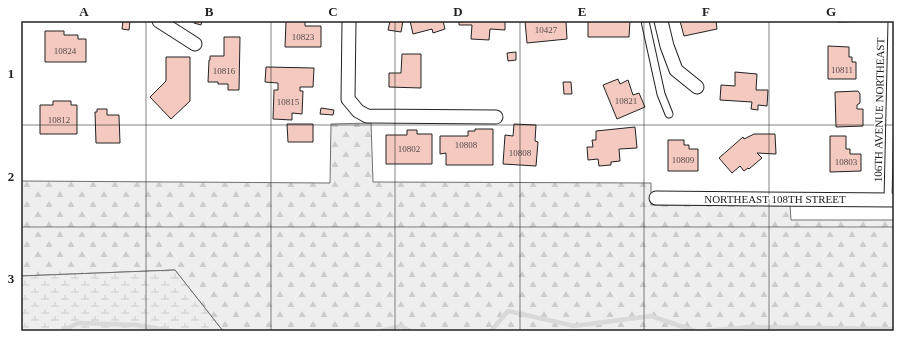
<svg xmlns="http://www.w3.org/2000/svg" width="915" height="352" font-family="Georgia,serif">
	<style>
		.forest { fill: url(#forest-firs); stroke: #6f6f6f }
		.wetland { fill: url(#wetland-marsh); stroke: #6f6f6f }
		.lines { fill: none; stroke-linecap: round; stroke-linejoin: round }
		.stream { stroke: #d9d9d9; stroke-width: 4.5 }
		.building { fill: #f3c9c0; stroke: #222 }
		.service-casing { stroke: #222; stroke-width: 9 }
		.minor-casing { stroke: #222; stroke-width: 15 }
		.service { stroke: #fff; stroke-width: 7 }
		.minor { stroke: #fff; stroke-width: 13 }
		.grid { fill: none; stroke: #222; stroke-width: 1; stroke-opacity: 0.55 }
		.labels { text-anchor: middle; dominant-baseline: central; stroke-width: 3; stroke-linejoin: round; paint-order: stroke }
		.number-label { font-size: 9px; fill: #564c4a }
		.street-label { font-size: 11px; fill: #222; stroke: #fff }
		.neatline { fill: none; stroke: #222; stroke-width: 1.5 }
		.grid-label { font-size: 13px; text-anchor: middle; font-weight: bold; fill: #222 }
	</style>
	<defs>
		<pattern id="forest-firs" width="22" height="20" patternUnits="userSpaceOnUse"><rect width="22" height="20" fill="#eee"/><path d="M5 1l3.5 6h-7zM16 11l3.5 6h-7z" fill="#ccc"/></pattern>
		<pattern id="wetland-marsh" width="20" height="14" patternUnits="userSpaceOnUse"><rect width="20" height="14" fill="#eee"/><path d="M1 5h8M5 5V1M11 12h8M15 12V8" fill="none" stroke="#ccc"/></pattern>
	</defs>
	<rect width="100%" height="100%" fill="#fff"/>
	<path class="forest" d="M371,123L373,182L651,183V205H790L791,220H894V331H223L175,270L21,276V181L330,183L331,124Z"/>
	<path class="wetland" d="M175,270L223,331H21V276Z"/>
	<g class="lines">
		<g class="stream">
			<path d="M62,331L78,323L137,325L172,331"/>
			<path d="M381,331L401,326L410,331"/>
			<path d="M491,331L508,311L574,326L651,316L695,331"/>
			<path d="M706,331L749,327L894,329"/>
		</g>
	</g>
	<g class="building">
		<path d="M123,21H130L129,30L122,29Z"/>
		<path d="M194,21H202L201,25L194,23Z"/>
		<path d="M286,21H305V26H321V47H285Z"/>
		<path d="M390,21H403L401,32L388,30Z"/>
		<path d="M410,21H443L445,29L433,33L432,29L413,34Z"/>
		<path d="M459,21H505V30L490,29L489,40L471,39L472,25H459Z"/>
		<path d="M525,21H566L567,39L527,43Z"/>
		<path d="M588,21H630L629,37H588Z"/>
		<path d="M680,21H716L717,29L684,36Z"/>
		<path d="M837,21H870L837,22Z"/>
		<path d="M45,31H64V35H78V39H86V62H45Z"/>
		<path d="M224,37H240L239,90H228V84H218V82H208L209,60H210V56H224Z"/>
		<path d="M828,46L849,47V57H852V62H856V79H828Z"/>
		<path d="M516,52V60L508,61L507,53Z"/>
		<path d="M402,54H421V88L389,87V73H401Z"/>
		<path d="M166,57H190V101L171,119L150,97L166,81Z"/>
		<path d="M266,67L314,68L313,87H300V91H303L302,114L292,113V120L273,119L274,90H278V83L265,82Z"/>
		<path d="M735,72L757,74L756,90H768L767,106L758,105V110L751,109L752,102L720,100L721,85L735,86Z"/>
		<path d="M618,79L620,84L628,80L633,95L639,93L645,107L617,119L603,85Z"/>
		<path d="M563,82H571L572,94H564Z"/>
		<path d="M858,91L860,94V103L857,105V109H863V126L836,127L835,92Z"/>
		<path d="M53,101H71V105H77V134H40V105H53Z"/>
		<path d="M321,108L334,110L333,115L320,114Z"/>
		<path d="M97,109H107V115H119L120,143H96L95,112H97Z"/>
		<path d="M287,124H313V142H288Z"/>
		<path d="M514,124L536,125L535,141L538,142L536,166L503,164L505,135L513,136Z"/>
		<path d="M635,127L637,148L619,149L620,161L611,162V165L599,166L598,159L588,160L587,147H593L592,140H596V131Z"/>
		<path d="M475,129H493V165H446V153L440,154V136H468V131H475Z"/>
		<path d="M407,130H417V134H432V164H386V135H407Z"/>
		<path d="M754,134H775L776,154L757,153L762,158L749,169L748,168L744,171L740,166L732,173L719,158L743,137L744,139Z"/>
		<path d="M830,136H846V149H850V154H861V171L830,172Z"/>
		<path d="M668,140H684V145H689V149H698V171H668Z"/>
	</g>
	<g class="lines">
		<g class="service-casing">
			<g id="service">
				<path d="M645,21L661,94L669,114"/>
				<path d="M888,200L892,21"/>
			</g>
		</g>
		<g class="minor-casing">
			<g id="minor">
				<path d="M159,21L195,44"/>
				<path d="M349,21L348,99L358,111L367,116L496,117"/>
				<path d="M661,21L667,46L676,70L697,87"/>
				<path d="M656,198L894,200"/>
			</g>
		</g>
		<use href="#service" class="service"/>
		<use href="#minor" class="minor"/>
	</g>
	<path class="grid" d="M146,21V331M271,21V331M395,21V331M520,21V331M644,21V331M769,21V331M21,125H894M21,227H894"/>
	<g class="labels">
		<g class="number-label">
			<text x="546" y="30">10427</text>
			<text x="303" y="37">10823</text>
			<text x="65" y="51">10824</text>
			<text x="842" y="70">10811</text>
			<text x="224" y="71">10816</text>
			<text x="626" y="101">10821</text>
			<text x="288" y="102">10815</text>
			<text x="59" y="120">10812</text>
			<text x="466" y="145">10808</text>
			<text x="409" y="149">10802</text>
			<text x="520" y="153">10808</text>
			<text x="683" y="160">10809</text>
			<text x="846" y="162">10803</text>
		</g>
		<g class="street-label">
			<text transform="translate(879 110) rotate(-89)">106TH AVENUE NORTHEAST</text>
			<text x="775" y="199">NORTHEAST 108TH STREET</text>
		</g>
	</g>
	<rect width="915" height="352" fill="none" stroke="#ffffff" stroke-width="44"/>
	<rect x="22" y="22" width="871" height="308" class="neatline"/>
	<g class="grid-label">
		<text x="84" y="16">A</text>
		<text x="209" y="16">B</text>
		<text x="333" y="16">C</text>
		<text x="458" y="16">D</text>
		<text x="582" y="16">E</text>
		<text x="706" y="16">F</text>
		<text x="831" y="16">G</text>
		<text x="11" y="78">1</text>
		<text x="11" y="181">2</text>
		<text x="11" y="283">3</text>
	</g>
</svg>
